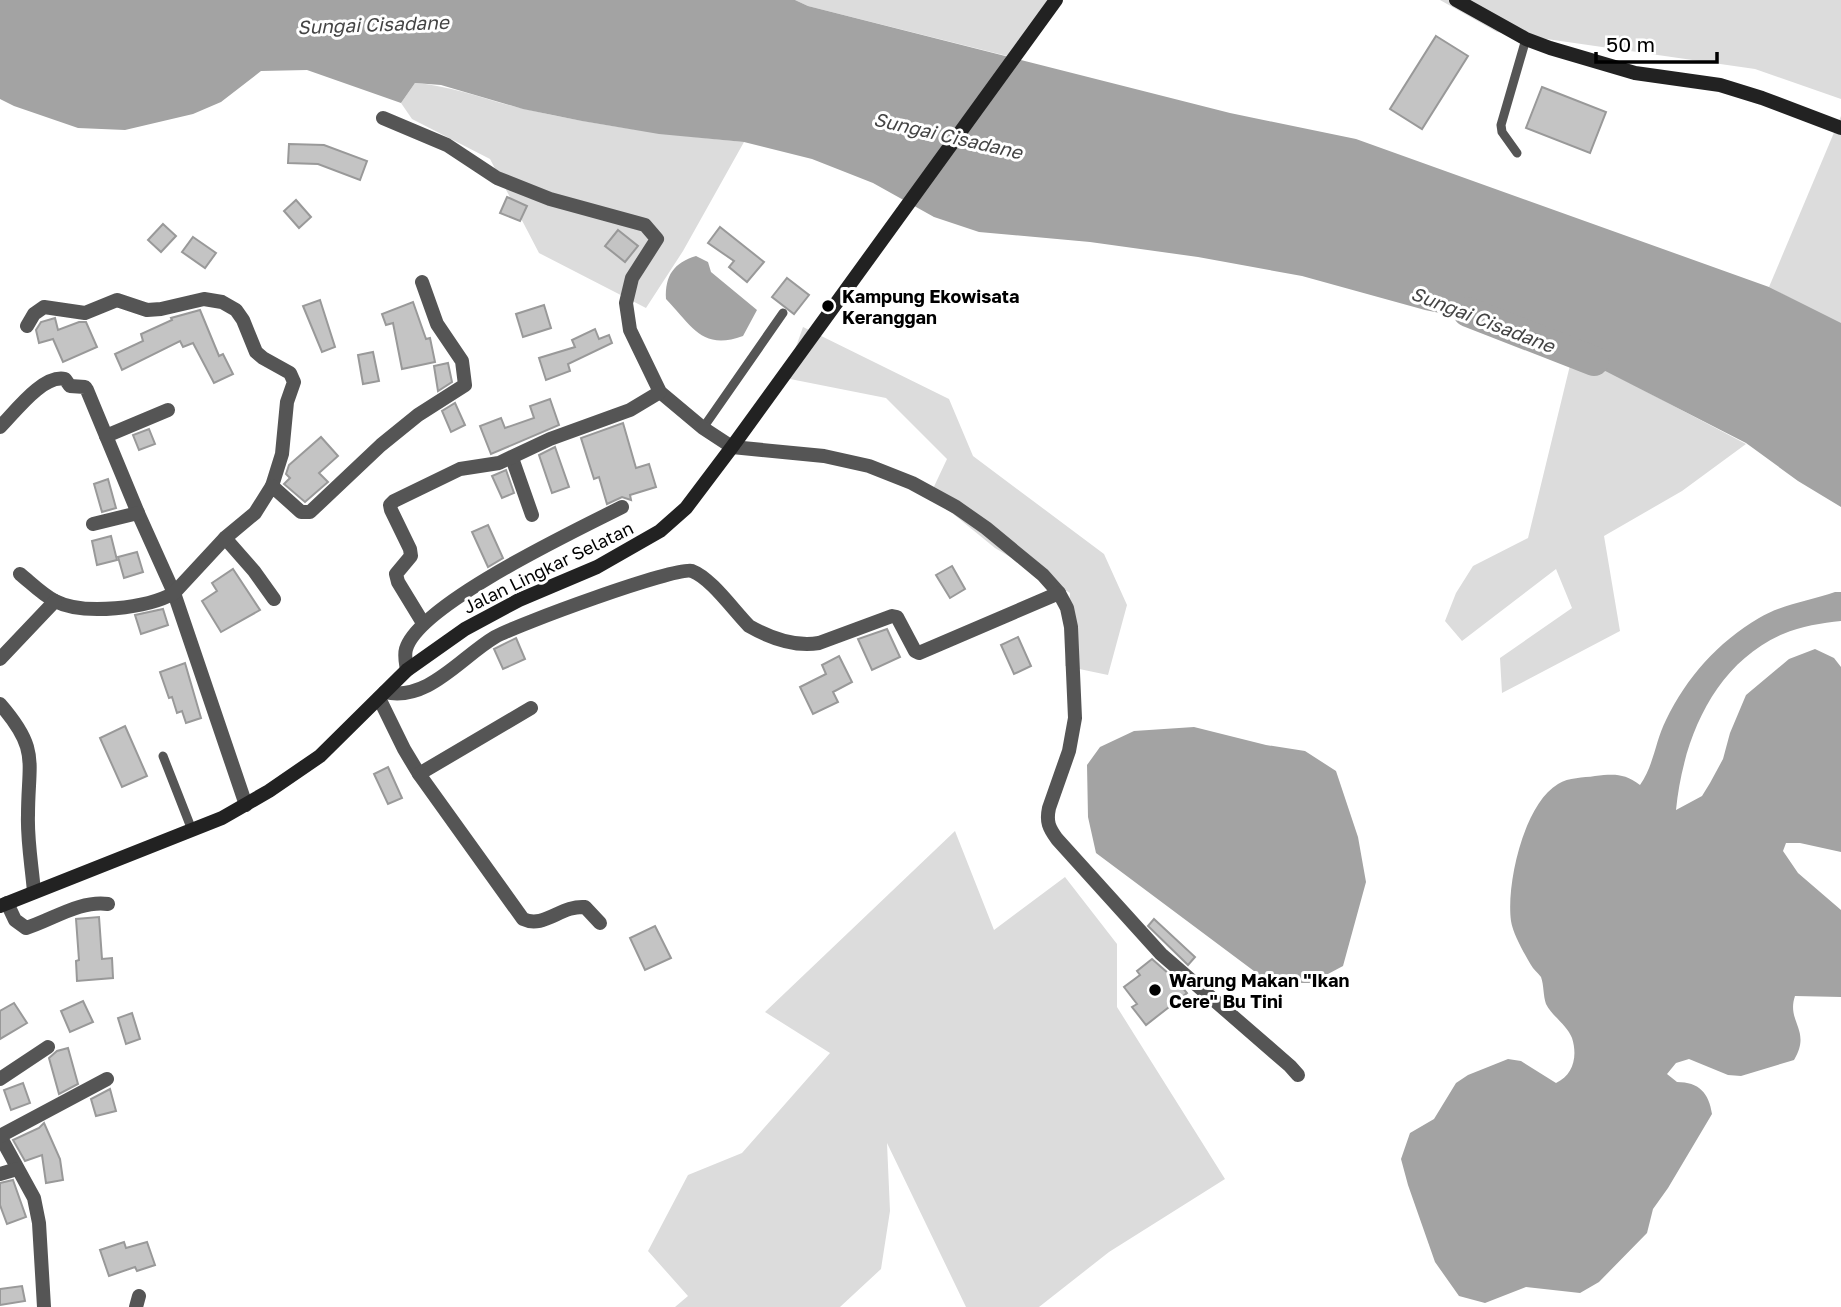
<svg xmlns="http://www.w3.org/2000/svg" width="1841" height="1307" font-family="'Golos Text',sans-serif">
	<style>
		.green { fill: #dcdcdc }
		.water { fill: #a3a3a3 }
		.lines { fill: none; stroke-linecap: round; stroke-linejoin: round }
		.river { stroke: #a3a3a3; stroke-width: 30 }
		.building { fill: #c4c4c4; stroke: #999; stroke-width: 2 }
		.service { stroke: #555; stroke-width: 9 }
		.minor { stroke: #555; stroke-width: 14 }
		.secondary { stroke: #222; stroke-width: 14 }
		.poi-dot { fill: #000; stroke: #fff; stroke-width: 2.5 }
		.labels { text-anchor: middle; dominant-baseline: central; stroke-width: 6; stroke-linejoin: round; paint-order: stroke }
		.poi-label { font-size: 18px; font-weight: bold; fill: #000; stroke: #fff; text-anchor: start }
		.street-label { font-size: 18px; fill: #000; stroke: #fff }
		.water-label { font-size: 19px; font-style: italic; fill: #444; stroke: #fff }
	</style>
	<rect width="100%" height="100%" fill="#fff"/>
	<g class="green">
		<path d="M795,0H1051L1015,58L808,6Z"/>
		<path d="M1440,0H1841V99L1755,69L1497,32Z"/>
		<path d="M415,83C454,86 488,101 525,109C597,126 670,135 744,142L683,251L646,308L539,253L490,159L412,119L401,103Z"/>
		<path d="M1841,116V325L1769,287Z"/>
		<path d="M803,327L949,399L973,456L1104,554L1127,605L1108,675L1065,666L1070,593L995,548L930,495L947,459L886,398L785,378Z"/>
		<path d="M1573,353L1746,444L1682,491L1604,536L1620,631L1502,693L1500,658L1572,608L1556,569L1462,641L1445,621L1456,593L1473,566L1528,538Z"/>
		<path d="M955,831L994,930L1065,877L1117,944V1007L1225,1179L1109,1252L1039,1307H966L887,1143L890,1211L881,1269L840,1307H675L688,1296L648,1251L688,1175L742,1153L830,1053L765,1012Z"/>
	</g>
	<g class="water">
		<path d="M0,0H795L808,6L1230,113L1356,139L1769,287L1841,323V507L1798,481L1746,443L1574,355L1519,329L1425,310L1302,276L1198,257L1090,242L979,232L934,217L873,183L812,159L744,142L659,134L582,121L523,109L441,85L415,83L401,103L307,70L261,71L221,102L193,114L125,130L78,128L14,106L0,99Z"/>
		<path d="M696,256L708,262L711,272L757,310L743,336C702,351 692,326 666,299C665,275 674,263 696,256Z"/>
		<path d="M1835,592H1841V621C1822,623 1801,626 1783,634C1714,664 1683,739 1676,810L1702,796L1710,783L1723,759L1730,733L1746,695L1789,659L1815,649L1834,658L1841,667V852L1800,843H1786L1783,851L1798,873L1841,910V997L1795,996C1786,1022 1812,1030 1794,1060L1741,1076L1728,1075L1689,1059L1676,1063L1667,1074L1677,1082C1699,1082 1709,1093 1712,1114L1668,1188L1653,1209L1647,1233L1599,1282L1580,1293L1526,1287L1485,1303L1459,1296L1435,1262L1408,1185L1401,1159L1410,1133L1434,1119L1456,1083L1468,1075L1508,1059L1521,1061L1556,1083C1573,1075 1578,1057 1572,1038C1567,1025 1552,1016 1546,1004C1543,996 1544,985 1541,977C1538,973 1533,969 1531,965C1524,953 1513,934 1511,921C1506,884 1524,804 1558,784C1569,777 1583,778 1595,776C1614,774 1624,773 1640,785C1654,765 1655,742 1666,720C1687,677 1717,643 1759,618C1781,605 1811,600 1835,592Z"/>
		<path d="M1194,727L1266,745L1305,751L1336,771L1358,837L1366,882L1343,966L1311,983H1270L1096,853L1088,817L1087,765L1100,747L1134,731Z"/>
	</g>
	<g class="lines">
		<path class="river" d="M1468,312L1594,361"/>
	</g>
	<g class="building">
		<path d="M1436,36L1468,56L1422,129L1390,109Z"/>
		<path d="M1542,87L1606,112L1590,153L1526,128Z"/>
		<path d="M289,144L324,145L367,161L360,180L318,164L288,163Z"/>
		<path d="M507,197L527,206L520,221L500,213Z"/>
		<path d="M296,200L311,217L299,228L284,211Z"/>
		<path d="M163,224L176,236L161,252L148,240Z"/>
		<path d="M720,227L764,262L747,282L729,267L734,261L708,243Z"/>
		<path d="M618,230L638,246L625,262L605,246Z"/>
		<path d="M193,237L216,253L205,268L182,252Z"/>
		<path d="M787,278L809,295L794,314L772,297Z"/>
		<path d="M320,300L335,347L322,352L303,306Z"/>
		<path d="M413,302L426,339L430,338L435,362L402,369L393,323L386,325L382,314Z"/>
		<path d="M544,305L551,328L523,337L516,314Z"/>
		<path d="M200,310L219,356L223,354L233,374L214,383L193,343L183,347L180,341L122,370L115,354L143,341L141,334L172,320L171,318Z"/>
		<path d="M55,318L58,330L79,322H86L97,347L63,362L53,339L39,343L36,330L41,322Z"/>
		<path d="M595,329L599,339L609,335L612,343L568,364L570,371L546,380L539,358L575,347L572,340Z"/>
		<path d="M373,352L379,381L363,384L358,355Z"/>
		<path d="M448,363L452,382L438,391L434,366Z"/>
		<path d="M550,399L559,425L491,454L480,426L501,418L505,428L534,418L530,406Z"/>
		<path d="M455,403L465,425L451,432L442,411Z"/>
		<path d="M623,423L636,468L649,464L656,487L630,495L631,500L622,497L607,504L599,477L594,479L581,438Z"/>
		<path d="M149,429L155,444L139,450L133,435Z"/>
		<path d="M321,437L338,456L319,473L328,482L305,502L284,484L290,478L286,474L289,465Z"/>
		<path d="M555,447L569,487L552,493L539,455Z"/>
		<path d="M506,470L514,493L502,498L492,476Z"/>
		<path d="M108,479L116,508L102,512L94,484Z"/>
		<path d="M488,525L503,558L488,567L472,532Z"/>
		<path d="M111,536L117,560L97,565L92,541Z"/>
		<path d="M137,552L143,572L124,578L118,557Z"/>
		<path d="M952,566L965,589L950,598L936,575Z"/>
		<path d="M233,569L260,610L221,632L202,601L217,591L212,583Z"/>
		<path d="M163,609L168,625L141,634L135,615Z"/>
		<path d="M887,629L900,657L872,670L858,639Z"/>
		<path d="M1018,637L1031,666L1014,674L1001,645Z"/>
		<path d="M516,638L525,659L503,669L494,649Z"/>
		<path d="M839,656L852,682L833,692L838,702L813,714L800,687L826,674L822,665Z"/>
		<path d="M185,663L201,718L186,723L182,711L177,713L172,697L169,698L160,672Z"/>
		<path d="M125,726L147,776L122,787L100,738Z"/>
		<path d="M388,767L402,798L388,804L374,774Z"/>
		<path d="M99,917L102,959L112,958L113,978L77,981L76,961L79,960L76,919Z"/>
		<path d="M1154,919L1195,957L1188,965L1148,926Z"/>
		<path d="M655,926L671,958L645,970L630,938Z"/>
		<path d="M1152,959L1177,981L1187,993L1146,1025L1132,1007L1137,1004L1124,987L1140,975L1137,971Z"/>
		<path d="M83,1001L93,1022L70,1032L61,1011Z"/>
		<path d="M14,1003L27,1023L0,1039V1011Z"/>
		<path d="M132,1013L140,1039L126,1044L118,1018Z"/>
		<path d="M68,1048L78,1084L59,1094L49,1058L57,1051Z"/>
		<path d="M23,1083L30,1103L11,1110L4,1090Z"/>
		<path d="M110,1089L116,1111L96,1116L91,1099Z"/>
		<path d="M44,1123L60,1159L63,1180L46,1183L42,1155L25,1161L13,1140L39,1128Z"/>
		<path d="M13,1180L26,1217L7,1224L0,1205V1183Z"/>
		<path d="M124,1242L126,1248L147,1242L155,1265L137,1271L135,1267L109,1276L100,1250Z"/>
		<path d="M22,1286L25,1301L0,1305V1289Z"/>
	</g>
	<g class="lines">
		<g class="service">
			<path d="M1517,153L1502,132L1501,125L1526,39"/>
			<path d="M703,428L783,313"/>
			<path d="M163,756L192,830"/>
		</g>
		<g class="minor">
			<path d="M383,118L447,145L497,178L550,199L645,225L657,239L632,278L626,303L630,330L660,392L703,428L732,447L824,456L869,466L912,483L956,507L986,528L1043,575L1059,593L1067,608L1071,627L1075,718L1069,751L1049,808C1046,822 1049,828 1057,839L1161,954L1290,1066L1298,1075"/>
			<path d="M27,326L34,314L44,307L85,313L117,300L147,310L161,309L204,299L222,302L236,310L243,320L256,352L263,358L290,373L294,382L287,402L282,454L272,486"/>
			<path d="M0,427C15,412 43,374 65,379L70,386L85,387L87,390L138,513L174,593L246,805"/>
			<path d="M106,436L168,410"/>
			<path d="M512,458L532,515"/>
			<path d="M93,524L138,513"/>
			<path d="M225,538L254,571L274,599"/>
			<path d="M20,574C31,583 43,595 55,601C84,616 148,608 174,593L225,538L255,513L272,486L301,512H310L381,445L418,415L465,385L462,361L437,324L422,282"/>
			<path d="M423,623L398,582L396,574L411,556L410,549L391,510L390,505L394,501L460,469L499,463L550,439L630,410L660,392"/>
			<path d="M0,659L55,601"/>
			<path d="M407,670C406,663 404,656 406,649C419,604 577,530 622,507"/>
			<path d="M385,692C428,702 461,657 495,637C516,625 676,566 692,571C711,578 734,611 749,626C770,638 795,647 819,643L892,616L897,617L915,651L919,653L1059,593"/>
			<path d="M379,698L404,749L419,774L523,919C544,929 561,905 585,907L600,923"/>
			<path d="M0,704C40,750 28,761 28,815C27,840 32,867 34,892"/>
			<path d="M419,774L531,708"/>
			<path d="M7,903L15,920L26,928C52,920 80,900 108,904"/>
			<path d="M0,1079L48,1047"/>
			<path d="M0,1136L34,1198L39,1223L44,1307"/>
			<path d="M0,1136L107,1079"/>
			<path d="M0,1174L17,1169"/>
			<path d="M136,1307L139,1296"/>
		</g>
		<g class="secondary">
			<path d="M1456,0L1526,39L1550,48L1635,73L1720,85L1762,98L1841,128"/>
			<path d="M0,906L222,818L269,791L320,756L407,670L465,629L519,600L597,567L660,531L686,508L732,447L1056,0"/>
		</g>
	</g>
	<g class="poi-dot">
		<circle cx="828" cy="306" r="7"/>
		<circle cx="1155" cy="990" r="7"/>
	</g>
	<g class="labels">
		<g class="poi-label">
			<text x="842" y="296">Kampung Ekowisata<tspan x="842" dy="21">Keranggan</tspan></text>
			<text x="1169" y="980">Warung Makan "Ikan<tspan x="1169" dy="21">Cere" Bu Tini</tspan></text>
		</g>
		<g class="street-label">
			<text transform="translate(548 567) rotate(-26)">Jalan Lingkar Selatan</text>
		</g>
		<g class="water-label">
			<text transform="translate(373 24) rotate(-2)">Sungai Cisadane</text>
			<text transform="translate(948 135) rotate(13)">Sungai Cisadane</text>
			<text transform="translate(1483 319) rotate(21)">Sungai Cisadane</text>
		</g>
	</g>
	<path d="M1596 52v10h121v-10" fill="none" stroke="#000000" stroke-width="3.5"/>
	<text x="1606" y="52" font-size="21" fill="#000000" stroke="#ffffff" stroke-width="5" paint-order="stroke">50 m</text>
</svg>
